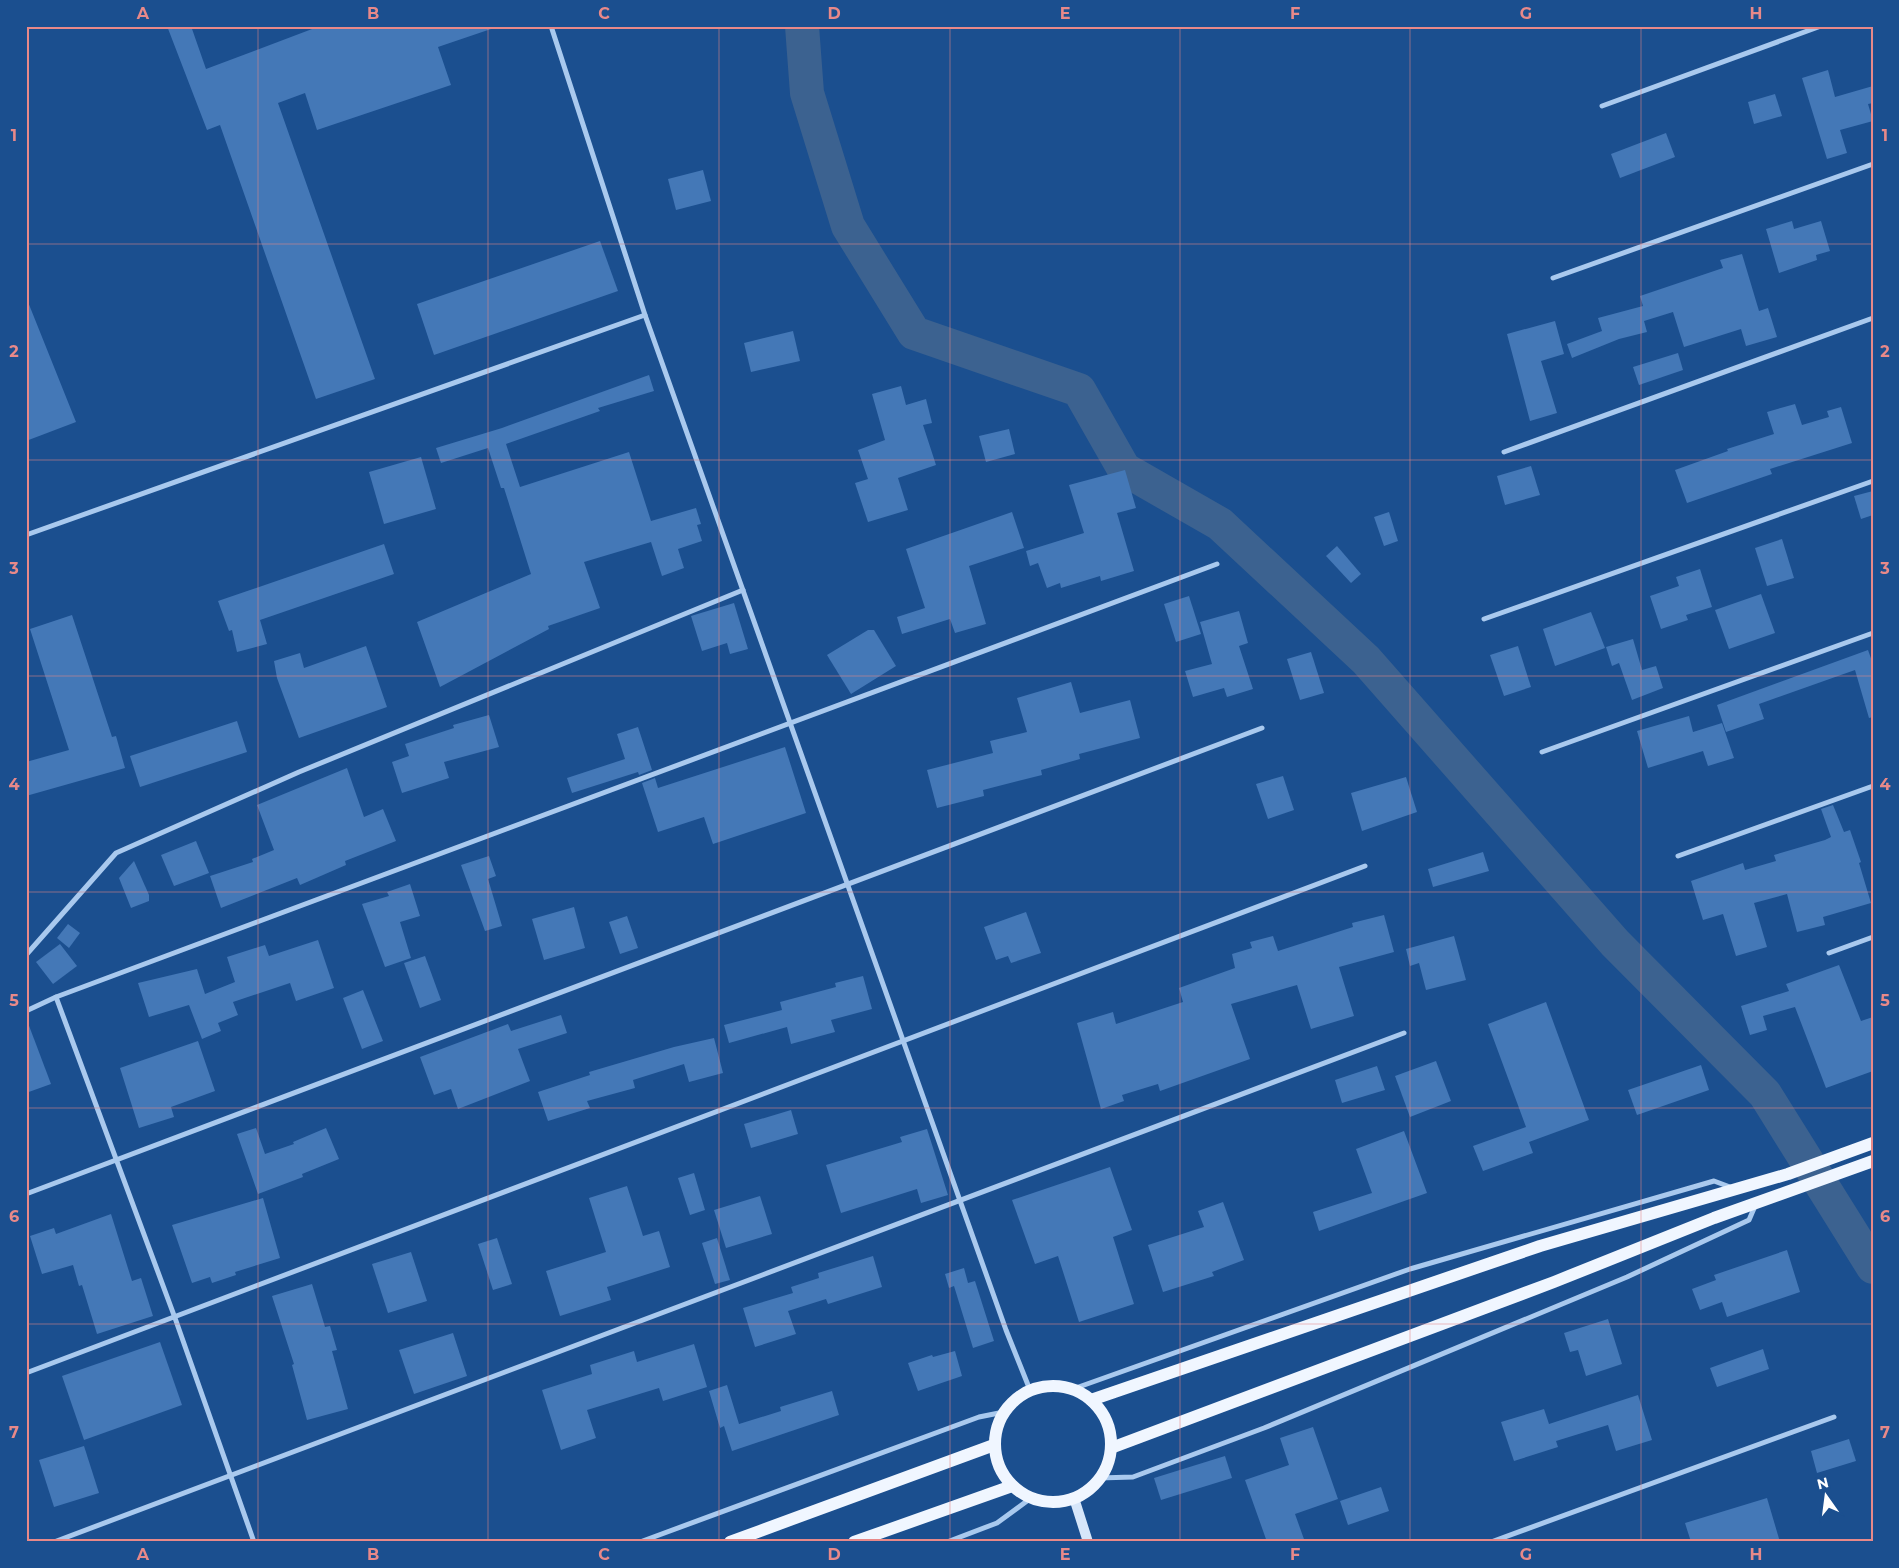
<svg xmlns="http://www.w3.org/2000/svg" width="1899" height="1568" font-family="Montserrat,sans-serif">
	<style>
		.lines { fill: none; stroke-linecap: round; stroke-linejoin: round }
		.river { stroke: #3c6290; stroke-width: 34 }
		.building { fill: #4478b7 }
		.minor { stroke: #a9c9ee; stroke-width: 5 }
		.secondary { stroke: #d6e6fa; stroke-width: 10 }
		.primary { stroke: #f0f6ff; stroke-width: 12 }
		.grid { fill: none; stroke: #e88989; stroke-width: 1; stroke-opacity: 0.55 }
		.neatline { fill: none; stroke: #e88989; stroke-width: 2 }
		.grid-label { font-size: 16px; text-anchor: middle; font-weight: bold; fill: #e88989 }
	</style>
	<rect width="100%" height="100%" fill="#1b4f8f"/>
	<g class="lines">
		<path class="river" d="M802,26L807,93L848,226L914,333L1079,390L1124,469L1220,524L1366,660L1615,943L1765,1094L1873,1267"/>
	</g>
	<g class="building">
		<path d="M167,26H191L206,69L320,26H491V29L438,47L451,85L317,130L305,93L278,103L375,379L316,399L220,125L207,130Z"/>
		<path d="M1828,70L1835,97L1873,86V103L1868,104L1873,121L1840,130L1847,153L1827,159L1802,78Z"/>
		<path d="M1775,94L1782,116L1754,124L1748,102Z"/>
		<path d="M1666,133L1675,157L1620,178L1611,154Z"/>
		<path d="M703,170L711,201L676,210L668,179Z"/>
		<path d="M1792,221L1794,229L1821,221L1830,251L1816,255L1817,260L1779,273L1766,229Z"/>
		<path d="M600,241L618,291L434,355L417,304Z"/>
		<path d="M1742,254L1759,311L1768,308L1777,337L1746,346L1741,329L1684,347L1673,312L1644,321L1647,332L1619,339L1572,358L1567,344L1602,331L1598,318L1643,306L1640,296L1723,268L1720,260Z"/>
		<path d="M26,297L76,422L26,441Z"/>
		<path d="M1555,321L1564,354L1541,361L1557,413L1530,421L1507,334Z"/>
		<path d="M793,331L800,361L751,372L744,343Z"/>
		<path d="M1678,353L1683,370L1639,385L1633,367Z"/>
		<path d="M649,375L654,391L598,408L600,411L506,444L520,487L629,452L651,521L696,508L701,524L697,525L702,541L678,549L684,568L662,576L651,542L584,562L600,608L548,626L549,629L440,687L417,622L531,574L504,488H501L488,448L441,463L436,448L502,428Z"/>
		<path d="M901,386L906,405L926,399L932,423L923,425L936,465L898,478L908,510L868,522L855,483L868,479L858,450L885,440L872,394Z"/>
		<path d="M1795,404L1802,425L1829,417L1827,411L1841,407L1852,443L1770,469L1772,474L1687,503L1675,470L1728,451L1727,449L1774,434L1767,412Z"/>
		<path d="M1009,429L1015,454L986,462L979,436Z"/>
		<path d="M421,457L436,509L384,524L369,472Z"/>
		<path d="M1531,466L1540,495L1505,505L1497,476Z"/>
		<path d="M1125,470L1136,508L1117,513L1134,571L1101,581L1100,576L1061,588L1060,583L1047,588L1038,563L1030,566L1026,551L1084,533L1069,485Z"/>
		<path d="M1873,491V515L1861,519L1854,496Z"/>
		<path d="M1012,512L1024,548L969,566L986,624L955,633L950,619L902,634L897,617L925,608L906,549Z"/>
		<path d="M1389,512L1398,541L1384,546L1374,517Z"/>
		<path d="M1782,539L1794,578L1767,586L1755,548Z"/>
		<path d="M384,544L394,574L260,620L267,644L237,652L232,630L229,631L218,601Z"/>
		<path d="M1337,546L1361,574L1351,583L1326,556Z"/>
		<path d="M1700,569L1712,607L1686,615L1688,620L1661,629L1650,596L1679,586L1676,577Z"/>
		<path d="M1761,594L1775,633L1729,649L1715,610Z"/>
		<path d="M1189,596L1201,634L1176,642L1164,604Z"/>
		<path d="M734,603L748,649L730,654L727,643L702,651L691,616Z"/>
		<path d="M1239,611L1248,643L1239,646L1253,689L1227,697L1224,688L1193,697L1185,671L1212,664L1200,622Z"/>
		<path d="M1591,612L1605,648L1555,666L1543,629Z"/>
		<path d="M72,615L112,737L116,736L125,768L26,796V762L69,750L30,629Z"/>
		<path d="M868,630H874L896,666L851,694L827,655Z"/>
		<path d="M1633,639L1642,670L1656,666L1663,688L1632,700L1619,663L1612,666L1606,647Z"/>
		<path d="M366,646L387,707L299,738L277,678L274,661L300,653L304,668Z"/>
		<path d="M1518,646L1531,687L1504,696L1490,655Z"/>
		<path d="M1868,650L1873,664V717L1869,718L1855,670L1759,704L1764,719L1726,732L1717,705Z"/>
		<path d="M1311,652L1324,693L1300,700L1287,659Z"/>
		<path d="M1071,682L1080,713L1130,700L1140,738L1079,754L1080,759L1041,770L1042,775L983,790L984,796L937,808L927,770L993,753L990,741L1027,732L1017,698Z"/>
		<path d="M489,715L499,747L444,762L449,778L402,793L392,762L409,756L405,744L454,728L453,725Z"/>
		<path d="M1689,716L1693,732L1722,723L1734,758L1708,766L1703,751L1648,768L1637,731Z"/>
		<path d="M237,721L247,752L140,787L130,756Z"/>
		<path d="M638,727L652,770L639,775L638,772L572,793L567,778L625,759L617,734Z"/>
		<path d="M785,747L806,813L713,844L704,817L658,832L642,783L655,778L658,788Z"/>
		<path d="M347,768L364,817L383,809L396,841L345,861L346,865L300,885L297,878L221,908L210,876L253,862L252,859L274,850L257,805Z"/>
		<path d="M1283,776L1294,810L1268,819L1256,784Z"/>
		<path d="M1406,777L1417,812L1362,831L1351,793Z"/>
		<path d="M1833,805L1844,832L1850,830L1861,862L1859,863L1871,903L1823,917L1825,925L1797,932L1787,894L1754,903L1767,947L1736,956L1723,914L1703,920L1691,881L1743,863L1745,870L1776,861L1774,855L1825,840L1831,837L1821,809Z"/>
		<path d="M196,841L209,873L174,886L161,855Z"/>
		<path d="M1483,852L1489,871L1433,887L1428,869Z"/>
		<path d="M489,856L496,876L488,879L502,926L485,931L461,865Z"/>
		<path d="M134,861L149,895V901L131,908L119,878Z"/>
		<path d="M410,884L420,916L400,922L411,958L385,967L362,904L389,896L387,892Z"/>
		<path d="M574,907L585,948L544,960L532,919Z"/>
		<path d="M1026,912L1041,953L1011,963L1008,956L996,960L984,927Z"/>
		<path d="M1384,915L1394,952L1339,967L1354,1016L1311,1029L1297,985L1231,1004L1250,1059L1160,1091L1158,1084L1122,1095L1124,1101L1101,1109L1077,1023L1113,1012L1116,1024L1183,1002L1179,988L1235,968L1232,954L1252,948L1250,942L1273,936L1278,951L1353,927L1352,923Z"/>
		<path d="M627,916L638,948L620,954L609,922Z"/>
		<path d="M68,924L80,933L69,948L57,938Z"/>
		<path d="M1454,936L1466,980L1426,990L1419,963L1410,966L1406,949Z"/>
		<path d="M318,940L334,988L296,1001L290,983L233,1002L238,1015L218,1023L221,1031L202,1039L189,1005L149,1017L138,983L197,969L205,994L235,982L227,957L265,945L269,956Z"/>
		<path d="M60,944L77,966L53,984L36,962Z"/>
		<path d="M425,956L441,1000L420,1008L404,963Z"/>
		<path d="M1839,965L1861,1021L1873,1017V1071L1826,1088L1795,1007L1763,1016L1767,1030L1750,1035L1741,1006L1789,991L1786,984Z"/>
		<path d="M863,976L872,1009L831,1020L835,1032L791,1044L787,1027L729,1043L724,1025L782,1010L780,1002L836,987L835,983Z"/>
		<path d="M363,990L383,1041L362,1049L343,998Z"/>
		<path d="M1546,1002L1589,1120L1529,1142L1533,1153L1483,1171L1473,1146L1526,1127L1488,1024Z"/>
		<path d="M561,1015L567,1033L518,1049L530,1081L458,1109L451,1089L434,1095L420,1057L508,1024L511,1031Z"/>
		<path d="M28,1023L51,1084L26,1093V1024Z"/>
		<path d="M714,1038L723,1073L689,1082L684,1064L633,1080L635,1088L587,1101L590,1108L548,1121L538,1092L590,1075L589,1072L674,1047Z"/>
		<path d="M198,1041L215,1091L171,1107L174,1117L139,1128L120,1068Z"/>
		<path d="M1436,1061L1451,1101L1410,1117L1395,1076Z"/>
		<path d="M1701,1065L1709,1090L1637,1115L1628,1090Z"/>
		<path d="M1377,1066L1385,1090L1342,1103L1335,1080Z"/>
		<path d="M791,1110L798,1134L751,1148L744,1124Z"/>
		<path d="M256,1128L265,1154L294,1144L293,1142L326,1128L339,1159L302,1174L303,1177L258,1194L237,1134Z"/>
		<path d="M927,1129L948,1195L921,1203L917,1189L841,1213L826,1165L902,1142L900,1137Z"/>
		<path d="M1404,1131L1427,1193L1319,1231L1313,1212L1372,1193L1356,1149Z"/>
		<path d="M1110,1167L1132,1230L1113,1237L1134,1304L1079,1322L1058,1256L1035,1264L1012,1200Z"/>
		<path d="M694,1173L705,1210L690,1215L678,1178Z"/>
		<path d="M627,1186L643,1236L659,1231L670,1267L607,1287L611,1300L560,1316L546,1271L606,1252L589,1198Z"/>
		<path d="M760,1196L772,1234L726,1248L714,1210Z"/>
		<path d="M263,1198L280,1258L235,1272L236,1275L212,1283L210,1277L192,1283L172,1225Z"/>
		<path d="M1223,1202L1244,1260L1212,1272L1214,1276L1163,1292L1148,1245L1204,1227L1198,1211Z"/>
		<path d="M111,1214L132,1281L141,1278L153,1316L97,1334L82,1285L79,1286L73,1265L42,1274L30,1236L54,1228L56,1234Z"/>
		<path d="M497,1238L512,1284L493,1290L478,1244Z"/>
		<path d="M717,1238L730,1280L715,1284L702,1243Z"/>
		<path d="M1787,1250L1800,1292L1727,1317L1722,1302L1700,1310L1692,1289L1716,1280L1714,1275Z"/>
		<path d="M411,1252L427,1301L388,1313L372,1264Z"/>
		<path d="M873,1256L882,1287L828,1304L826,1299L788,1311L796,1334L755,1347L743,1308L793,1293L791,1287L819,1278L818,1273Z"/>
		<path d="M964,1268L968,1283L975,1281L994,1341L973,1348L954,1286L949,1288L945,1274Z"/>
		<path d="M312,1284L325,1327L330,1326L337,1350L332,1351L348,1409L307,1420L292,1365L294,1364L272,1296Z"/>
		<path d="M1608,1319L1622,1364L1586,1376L1578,1350L1570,1352L1564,1333Z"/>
		<path d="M453,1333L467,1376L414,1394L399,1350Z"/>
		<path d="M160,1342L182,1405L84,1440L62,1376Z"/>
		<path d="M694,1344L707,1387L663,1401L659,1388L587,1410L596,1438L561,1450L542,1390L592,1374L590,1365L634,1351L637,1362Z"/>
		<path d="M1763,1349L1769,1369L1717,1387L1710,1368Z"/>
		<path d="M955,1351L962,1376L918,1391L908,1363L932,1355L933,1357Z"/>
		<path d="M727,1385L739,1424L781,1411L780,1407L832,1391L839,1415L732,1451L724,1426L720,1428L709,1391Z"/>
		<path d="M1638,1395L1652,1440L1616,1451L1608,1425L1556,1441L1558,1447L1514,1461L1501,1422L1544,1409L1549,1424Z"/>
		<path d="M1313,1427L1338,1499L1295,1514L1305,1542H1267L1245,1480L1289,1465L1280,1438Z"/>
		<path d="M1849,1439L1856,1461L1817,1473L1811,1451Z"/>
		<path d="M84,1446L99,1493L54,1507L39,1460Z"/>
		<path d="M1225,1456L1232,1478L1161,1500L1154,1478Z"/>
		<path d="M1381,1487L1389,1511L1348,1525L1340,1501Z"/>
		<path d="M1767,1498L1780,1542H1691L1685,1523Z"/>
	</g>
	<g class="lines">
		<g class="minor">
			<path d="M551,26L645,315L1006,1330L1030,1390"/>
			<path d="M1602,106L1821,26"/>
			<path d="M1553,278L1873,164"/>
			<path d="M1504,452L1873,318"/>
			<path d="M26,535L645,315"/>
			<path d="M1484,619L1873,481"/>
			<path d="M1542,752L1873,633"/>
			<path d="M1678,856L1873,786"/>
			<path d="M1829,953L1873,937"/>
			<path d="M26,955L116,853L299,772L743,590"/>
			<path d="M56,997L175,1318L254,1542"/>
			<path d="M26,1011L56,997L1217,564"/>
			<path d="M26,1194L1262,728"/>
			<path d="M26,1373L1365,866"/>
			<path d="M1073,1389L1410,1269L1714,1181L1730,1187"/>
			<path d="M1099,1478L1133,1477L1264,1428L1627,1277L1749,1220L1755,1206"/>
			<path d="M54,1542L1404,1033"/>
			<path d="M640,1542L979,1417L1004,1412"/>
			<path d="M947,1542L997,1523L1031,1498"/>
			<path d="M1491,1542L1834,1417"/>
		</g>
		<path class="secondary" d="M1074,1498L1088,1542"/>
		<g class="primary">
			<circle cx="1053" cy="1444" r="58"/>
			<path d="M1091,1400L1540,1246L1788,1174L1873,1143"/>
			<path d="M1111,1448L1554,1282L1714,1218L1873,1161"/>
			<path d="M730,1542L994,1445"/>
			<path d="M854,1542L1012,1486"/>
		</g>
	</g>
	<path class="grid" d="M258,26V1542M488,26V1542M719,26V1542M950,26V1542M1180,26V1542M1410,26V1542M1641,26V1542M26,244H1873M26,460H1873M26,676H1873M26,892H1873M26,1108H1873M26,1324H1873"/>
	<rect width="1899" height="1568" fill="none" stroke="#1b4f8f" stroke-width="55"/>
	<g transform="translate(1826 1496) rotate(346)" stroke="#1b4f8f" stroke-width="4" paint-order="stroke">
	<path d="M0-4L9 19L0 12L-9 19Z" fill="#ffffff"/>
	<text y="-8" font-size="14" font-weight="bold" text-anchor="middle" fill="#ffffff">N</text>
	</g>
	<rect x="28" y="28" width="1844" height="1512" class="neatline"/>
	<g class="grid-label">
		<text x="143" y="19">A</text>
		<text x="373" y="19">B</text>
		<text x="604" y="19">C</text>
		<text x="834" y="19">D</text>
		<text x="1065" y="19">E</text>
		<text x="1295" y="19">F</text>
		<text x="1526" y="19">G</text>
		<text x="1756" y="19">H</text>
		<text x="14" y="141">1</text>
		<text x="1885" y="141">1</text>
		<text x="14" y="357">2</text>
		<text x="1885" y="357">2</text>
		<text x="14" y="574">3</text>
		<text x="1885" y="574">3</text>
		<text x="14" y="790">4</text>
		<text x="1885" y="790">4</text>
		<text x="14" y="1006">5</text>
		<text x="1885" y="1006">5</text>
		<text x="14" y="1222">6</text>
		<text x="1885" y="1222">6</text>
		<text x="14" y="1438">7</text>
		<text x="1885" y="1438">7</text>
		<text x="143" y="1560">A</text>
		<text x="373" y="1560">B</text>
		<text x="604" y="1560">C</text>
		<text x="834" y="1560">D</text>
		<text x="1065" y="1560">E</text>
		<text x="1295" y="1560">F</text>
		<text x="1526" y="1560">G</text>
		<text x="1756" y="1560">H</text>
	</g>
</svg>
